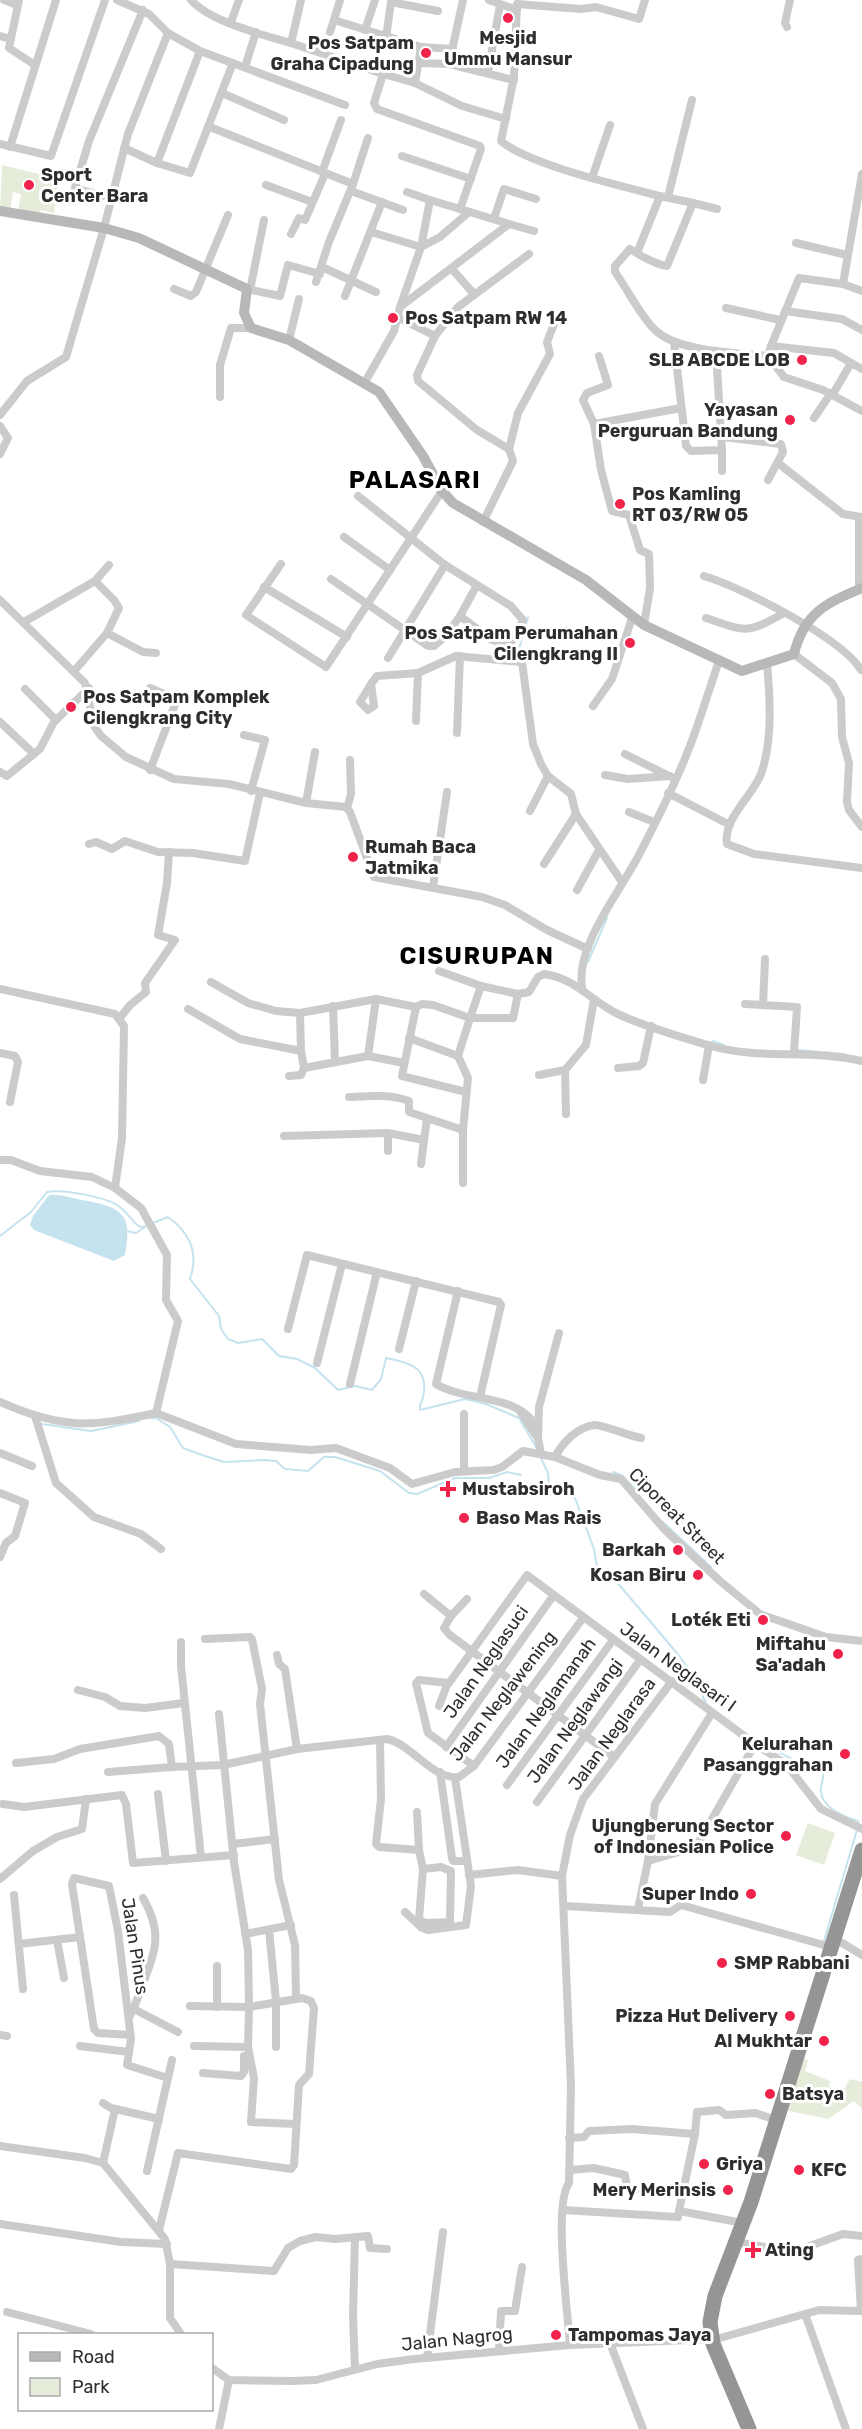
<svg xmlns="http://www.w3.org/2000/svg" width="862" height="2429" font-family="Rubik,sans-serif">
	<style>
		.green { fill: #e6ecda }
		.water { fill: #c5e3ee }
		.lines { fill: none; stroke-linecap: round; stroke-linejoin: round }
		.stream { stroke: #c5e3ee; stroke-width: 2 }
		.street { stroke: #cbcbcb; stroke-width: 8 }
		.secondary { stroke: #b8b8b8; stroke-width: 10 }
		.highway { stroke: #959595; stroke-width: 15 }
		.poi-dot { fill: #f1234b; stroke: #fff; stroke-width: 2 }
		.labels { text-anchor: middle; dominant-baseline: central; stroke-width: 6; stroke-linejoin: round; paint-order: stroke }
		.poi-label { font-size: 18px; font-weight: bold; fill: #2e2e2e; stroke: #fff; text-anchor: end }
		.street-label { font-size: 18px; fill: #2e2e2e; stroke: #fff }
		.district-label { font-size: 24px; font-weight: bold; letter-spacing: 1.5px; fill: #000; stroke: #fff }
	</style>
	<rect width="100%" height="100%" fill="#fff"/>
	<g class="green">
		<path d="M2,165L59,179L54,213L41,210L39,215L18,212L21,194L13,192L10,210L0,208Z"/>
		<path d="M808,1823L835,1833L824,1865L796,1855Z"/>
		<path d="M802,2058L808,2060L805,2071L830,2081L829,2087L845,2088L850,2079L862,2082V2109L854,2101L828,2119L784,2110Z"/>
	</g>
	<path class="water" d="M49,1195C60,1194 71,1198 82,1200C122,1207 133,1213 125,1255L114,1261L34,1230L30,1225L33,1216Z"/>
	<g class="lines">
		<g class="stream">
			<path d="M519,649L528,617"/>
			<path d="M588,962L607,918"/>
			<path d="M713,1041L724,1045"/>
			<path d="M797,1050L845,1054"/>
			<path d="M153,1223L168,1217C190,1233 199,1252 190,1279L219,1316L221,1329L228,1339L238,1343L262,1339L279,1356L297,1359L315,1368L338,1390L355,1386L372,1390L381,1379L386,1358C408,1362 430,1367 423,1397C422,1402 419,1405 420,1410L465,1399L486,1404L519,1418L536,1447"/>
			<path d="M126,1231L136,1233L145,1227"/>
			<path d="M0,1236L31,1212L47,1192C63,1189 107,1197 120,1207C128,1213 132,1222 140,1227L148,1226"/>
			<path d="M150,1418H156L170,1427L183,1448L205,1456L224,1462L265,1460L276,1461L285,1469L308,1471L324,1457H335L380,1471L409,1493L417,1494L455,1478H489L507,1472L521,1475"/>
			<path d="M42,1424L91,1431L139,1421"/>
			<path d="M541,1458L548,1473L549,1487"/>
			<path d="M613,1472L623,1476L636,1490"/>
			<path d="M539,1481L575,1498L594,1549L598,1573L616,1581L676,1652L689,1669L706,1703"/>
			<path d="M663,1522L711,1567"/>
			<path d="M754,1739C777,1751 798,1764 823,1773C824,1780 820,1786 821,1792C823,1809 845,1817 858,1821V1824"/>
			<path d="M824,1941L857,1830"/>
		</g>
		<g class="street">
			<path d="M4,0L17,5"/>
			<path d="M19,0L9,48L35,65"/>
			<path d="M117,0L149,14L168,33L200,51L345,105"/>
			<path d="M191,0C210,22 264,35 291,43L301,0"/>
			<path d="M489,0L517,10"/>
			<path d="M645,0L639,19L596,7L581,9L517,4L514,77L501,141C529,165 622,186 660,196"/>
			<path d="M334,20L340,0"/>
			<path d="M231,22L239,0"/>
			<path d="M787,27L785,23L790,0"/>
			<path d="M365,30L375,0"/>
			<path d="M330,32L334,20L421,47"/>
			<path d="M0,36L11,39"/>
			<path d="M386,38L391,2L438,11"/>
			<path d="M291,43L383,74L374,103L377,109L480,146L481,149L460,209L509,224L400,307L394,331L365,382"/>
			<path d="M420,63L449,64L514,80"/>
			<path d="M449,64L463,0"/>
			<path d="M245,67L256,32"/>
			<path d="M488,73L500,5"/>
			<path d="M383,74L415,83L462,106L506,119"/>
			<path d="M415,83L421,47L453,49"/>
			<path d="M222,93L284,120"/>
			<path d="M210,127L353,184L368,138"/>
			<path d="M0,144L51,156L105,0"/>
			<path d="M10,147L56,0"/>
			<path d="M124,148L157,163L200,51"/>
			<path d="M402,156L471,179"/>
			<path d="M157,163L190,173L233,63"/>
			<path d="M322,172L341,120"/>
			<path d="M592,178L610,125"/>
			<path d="M266,185L312,202"/>
			<path d="M351,191L403,210"/>
			<path d="M407,192L430,200"/>
			<path d="M668,197L692,100"/>
			<path d="M111,198L75,188L89,141L143,10"/>
			<path d="M693,203L717,209"/>
			<path d="M494,218L504,189L536,199"/>
			<path d="M509,224L534,231"/>
			<path d="M371,232L421,247L430,200L460,209"/>
			<path d="M291,234L299,218L305,220L325,174"/>
			<path d="M796,243L847,255"/>
			<path d="M637,253L660,196L693,203L667,266C654,264 641,256 630,249L615,266V272C628,290 639,314 655,330C678,352 737,353 768,356L771,346L834,353L862,369"/>
			<path d="M322,267L376,292"/>
			<path d="M452,269L474,294"/>
			<path d="M316,282L329,242L353,184"/>
			<path d="M843,284L862,174"/>
			<path d="M174,289L191,296L196,292L228,215"/>
			<path d="M247,289L280,296L288,265L320,274"/>
			<path d="M250,290L264,220"/>
			<path d="M345,296L382,202"/>
			<path d="M400,307L421,247L440,237L469,212"/>
			<path d="M726,308L780,320"/>
			<path d="M785,311L842,319L862,330"/>
			<path d="M399,318L435,336L458,307L529,254"/>
			<path d="M435,336L417,375L418,381L477,430L509,449"/>
			<path d="M289,340L299,299"/>
			<path d="M674,342L686,446L691,451L722,450L716,351"/>
			<path d="M771,346L799,278L843,284L862,291"/>
			<path d="M599,356L608,385L587,393L583,400L594,424L601,470L612,511L629,515L640,550L649,554L650,588L644,625"/>
			<path d="M768,356L784,377L823,390L862,411"/>
			<path d="M833,394L851,363"/>
			<path d="M220,397V365L231,328H251"/>
			<path d="M0,415L27,381L66,357L104,228L128,134L168,33"/>
			<path d="M814,418L831,393"/>
			<path d="M594,424L681,408"/>
			<path d="M0,426L8,438L0,454"/>
			<path d="M723,437L781,444L783,452L768,480"/>
			<path d="M509,449L518,413L550,354L547,342L554,324"/>
			<path d="M722,450V471"/>
			<path d="M778,463L843,514L862,517"/>
			<path d="M358,496L445,565L511,606L523,620L513,640L505,644L492,640L460,616"/>
			<path d="M483,522L513,461L509,449"/>
			<path d="M344,537L390,570"/>
			<path d="M281,564L246,615L326,667L442,491"/>
			<path d="M704,576C741,587 842,638 861,670"/>
			<path d="M331,579L428,646H434L445,637L460,616L477,585"/>
			<path d="M264,587L347,637"/>
			<path d="M859,589V517"/>
			<path d="M0,600L85,683L94,726L101,736L126,757L174,779L229,784L306,803L346,807L350,812L374,877L482,897L505,905L547,930L588,949"/>
			<path d="M706,618C747,632 746,634 784,613"/>
			<path d="M24,622L95,581L109,565"/>
			<path d="M107,633L143,652L156,653"/>
			<path d="M794,654L832,683L841,699L842,737L849,763L847,802L849,810L862,827"/>
			<path d="M388,658L445,565"/>
			<path d="M767,663C770,698 773,740 761,774C752,797 723,818 727,844L754,854L862,868"/>
			<path d="M75,670L107,633L119,608L114,600L95,581"/>
			<path d="M371,684L360,702L368,710L374,706L371,684L377,676L418,673L456,656L522,662L533,744L541,764L548,776L571,794L576,814L622,882"/>
			<path d="M150,688L171,697L176,702L150,770"/>
			<path d="M25,689L56,720"/>
			<path d="M593,706L612,679L632,618"/>
			<path d="M416,721L418,673"/>
			<path d="M0,722L34,754"/>
			<path d="M457,733L460,656"/>
			<path d="M244,735L265,740L251,791"/>
			<path d="M625,754L673,778"/>
			<path d="M0,772L7,776L40,749L54,722L89,688"/>
			<path d="M605,775L628,779L670,776"/>
			<path d="M668,793L730,825"/>
			<path d="M306,803L315,752"/>
			<path d="M347,808L351,794L350,760"/>
			<path d="M530,811L548,776"/>
			<path d="M629,812L654,822"/>
			<path d="M89,844L96,842L112,849L125,841L158,852L193,853L245,861L260,793"/>
			<path d="M544,864L576,814"/>
			<path d="M433,887L447,792"/>
			<path d="M577,890L599,850"/>
			<path d="M439,971L481,986"/>
			<path d="M211,982L248,1003L276,1011L300,1013L376,999L416,1007L422,1004L433,1005L470,1018L481,986L518,994L529,992L538,977L544,974C578,979 591,1002 620,1015C649,1028 681,1037 711,1046C761,1060 812,1049 862,1061"/>
			<path d="M582,987C575,945 623,888 641,851C657,820 673,788 686,756C699,725 708,692 719,661"/>
			<path d="M0,989L115,1014L124,1026L122,1138L115,1188"/>
			<path d="M745,1004L797,1007L794,1053"/>
			<path d="M763,1005L765,959"/>
			<path d="M333,1006L335,1061"/>
			<path d="M416,1007L402,1076L466,1092"/>
			<path d="M188,1009L240,1039L301,1051L300,1013"/>
			<path d="M120,1018L130,1005L146,992L145,983L175,940L158,935L167,883L169,852"/>
			<path d="M409,1038L458,1056"/>
			<path d="M301,1051L304,1068L368,1056L404,1063"/>
			<path d="M0,1053L15,1056L18,1062L10,1102"/>
			<path d="M368,1056L376,999"/>
			<path d="M618,1068L639,1066L643,1063L651,1026"/>
			<path d="M539,1075L565,1070"/>
			<path d="M289,1076L301,1075L304,1068"/>
			<path d="M703,1080L709,1045"/>
			<path d="M349,1097C369,1096 390,1094 409,1101V1112L463,1130"/>
			<path d="M566,1114L565,1070L586,1045L594,999"/>
			<path d="M284,1136L388,1133L424,1140L427,1119"/>
			<path d="M388,1151V1133"/>
			<path d="M0,1160H11L40,1171L92,1177L115,1188L141,1208L167,1255L166,1300L178,1321L156,1413"/>
			<path d="M421,1164L424,1140"/>
			<path d="M463,1183V1130L468,1078L458,1056L470,1018H513L518,994"/>
			<path d="M458,1291L436,1384C468,1403 516,1392 538,1428"/>
			<path d="M288,1329L307,1255L499,1302L501,1305L480,1397"/>
			<path d="M399,1349L416,1281"/>
			<path d="M317,1363L342,1264"/>
			<path d="M350,1384L377,1272"/>
			<path d="M0,1402C63,1430 91,1427 156,1413"/>
			<path d="M156,1413L236,1444L311,1450L336,1448L390,1468L412,1484L455,1472L494,1470L502,1467L523,1451L555,1457L600,1475L621,1479L664,1529L720,1581L760,1614L826,1637L862,1641"/>
			<path d="M521,1413L537,1437"/>
			<path d="M35,1416L56,1483L94,1517L141,1534L161,1549"/>
			<path d="M0,1453L32,1466"/>
			<path d="M541,1454L538,1438L539,1407L559,1333"/>
			<path d="M555,1457C563,1442 577,1427 595,1425C603,1425 630,1436 641,1438"/>
			<path d="M464,1471V1414"/>
			<path d="M0,1493L25,1503L15,1536L6,1543L0,1557"/>
			<path d="M424,1594L451,1616L444,1628L450,1635L613,1756"/>
			<path d="M451,1616L467,1599"/>
			<path d="M205,1639L250,1637L252,1639L262,1689L260,1704L279,1880L295,1945L296,1999"/>
			<path d="M181,1642V1666L201,1857"/>
			<path d="M277,1655L279,1664L285,1669L297,1749"/>
			<path d="M78,1690L105,1697L120,1706L145,1708L184,1703"/>
			<path d="M439,1706L447,1685"/>
			<path d="M380,1740L381,1799L376,1844L379,1847L419,1850L423,1869L419,1919L425,1923L450,1922L451,1871L441,1867L423,1869"/>
			<path d="M446,1747L553,1596"/>
			<path d="M16,1763L54,1759L80,1749L159,1736L169,1744L172,1767L223,1765L297,1749L387,1739C412,1744 432,1780 459,1777L474,1766L583,1618"/>
			<path d="M474,1766L428,1733L416,1683L419,1680L449,1683L527,1575L755,1744L786,1764L821,1809L862,1829"/>
			<path d="M108,1772L172,1767"/>
			<path d="M440,1772L452,1858L453,1861H463"/>
			<path d="M507,1785L613,1640"/>
			<path d="M158,1794L166,1861"/>
			<path d="M537,1802L640,1660"/>
			<path d="M3,1804L24,1807L122,1795L126,1804L133,1863L234,1855"/>
			<path d="M417,1812L419,1850"/>
			<path d="M233,1844L275,1839"/>
			<path d="M648,1861L696,1847L755,1744"/>
			<path d="M469,1875L518,1870L562,1876"/>
			<path d="M0,1879L33,1851L57,1837L82,1829L86,1799"/>
			<path d="M14,1895L23,1989"/>
			<path d="M564,1906L670,1912L681,1905L831,1947"/>
			<path d="M638,1909L648,1861L655,1804L712,1713"/>
			<path d="M405,1912L422,1928L428,1930L466,1925L471,1886L455,1778"/>
			<path d="M269,1930L276,2001V2047"/>
			<path d="M245,1934L291,1925"/>
			<path d="M834,1938L862,1955"/>
			<path d="M57,1940L64,1978"/>
			<path d="M19,1944L80,1937"/>
			<path d="M190,2006L249,2007L248,2047L254,2078L251,2122L296,2124"/>
			<path d="M217,2007V1966"/>
			<path d="M134,2009L178,2032"/>
			<path d="M129,2018C135,2006 139,1995 143,1983C157,1949 162,1931 143,1898"/>
			<path d="M0,2035L7,2036"/>
			<path d="M130,2035L98,2033L94,2029L72,1884L74,1878L109,1886L118,1931L131,2039L127,2065L168,2078"/>
			<path d="M80,2046L129,2052"/>
			<path d="M194,2046L248,2047"/>
			<path d="M203,2073L241,2076L244,2072V2056"/>
			<path d="M103,2103L111,2108L159,2119"/>
			<path d="M695,2134L697,2112L719,2110L726,2115L755,2113L776,2120"/>
			<path d="M569,2138L584,2137L589,2131L632,2129L695,2134L679,2211L743,2223"/>
			<path d="M0,2146L85,2158L103,2163L165,2239L170,2264V2318L181,2334"/>
			<path d="M103,2163L115,2109"/>
			<path d="M570,2170L594,2168L625,2175L627,2188L663,2191"/>
			<path d="M147,2171L172,2060"/>
			<path d="M563,2210L678,2217L679,2211"/>
			<path d="M0,2224L121,2242L167,2244"/>
			<path d="M159,2230L178,2153L291,2169L294,2165L299,2085L309,2074L314,2008L311,2001L302,1998L249,2007L248,1950L234,1862L219,1714"/>
			<path d="M736,2242L793,2252L843,2234L862,2236"/>
			<path d="M170,2264L274,2271L288,2248L300,2241L316,2237L335,2239L368,2236L370,2248L387,2249"/>
			<path d="M861,2311L858,2260L862,2259"/>
			<path d="M7,2312L91,2334"/>
			<path d="M805,2314L846,2429"/>
			<path d="M720,2338L819,2310L862,2311"/>
			<path d="M610,2343L643,2429"/>
			<path d="M570,2345C568,2314 553,2204 569,2183L571,2085L562,1876L570,1835L583,1799L672,1681"/>
			<path d="M499,2351L501,2311H515L522,2267"/>
			<path d="M427,2358L443,2232"/>
			<path d="M212,2368L229,2380L292,2381L316,2380L377,2364L414,2359L570,2345L712,2339"/>
			<path d="M355,2369L353,2316L355,2237"/>
			<path d="M219,2429L229,2380"/>
		</g>
		<path class="secondary" d="M0,211L104,228L139,238L247,289L244,313L251,328L289,340L379,392L423,456L442,491L453,503L586,580L644,625L742,671L794,654C804,613 826,603 862,588"/>
		<path class="highway" d="M749,2429L713,2344L710,2322L715,2296L751,2202L862,1850"/>
	</g>
	<g class="poi-dot">
		<circle cx="508" cy="18" r="6"/>
		<circle cx="426" cy="53" r="6"/>
		<circle cx="29" cy="185" r="6"/>
		<circle cx="393" cy="318" r="6"/>
		<circle cx="802" cy="360" r="6"/>
		<circle cx="790" cy="420" r="6"/>
		<circle cx="620" cy="504" r="6"/>
		<circle cx="630" cy="643" r="6"/>
		<circle cx="71" cy="707" r="6"/>
		<circle cx="353" cy="857" r="6"/>
		<path d="M445 1480h6v6h6v6h-6v6h-6v-6h-6v-6h6z"/>
		<circle cx="464" cy="1518" r="6"/>
		<circle cx="678" cy="1550" r="6"/>
		<circle cx="698" cy="1575" r="6"/>
		<circle cx="763" cy="1620" r="6"/>
		<circle cx="838" cy="1654" r="6"/>
		<circle cx="845" cy="1754" r="6"/>
		<circle cx="786" cy="1836" r="6"/>
		<circle cx="751" cy="1894" r="6"/>
		<circle cx="722" cy="1963" r="6"/>
		<circle cx="790" cy="2016" r="6"/>
		<circle cx="824" cy="2041" r="6"/>
		<circle cx="770" cy="2094" r="6"/>
		<circle cx="704" cy="2164" r="6"/>
		<circle cx="799" cy="2170" r="6"/>
		<circle cx="728" cy="2190" r="6"/>
		<path d="M750 2241h6v6h6v6h-6v6h-6v-6h-6v-6h6z"/>
		<circle cx="556" cy="2335" r="6"/>
	</g>
	<g class="labels">
		<g class="poi-label">
			<text x="508" y="38" text-anchor="middle">Mesjid<tspan x="508" dy="21">Ummu Mansur</tspan></text>
			<text x="414" y="43">Pos Satpam<tspan x="414" dy="21">Graha Cipadung</tspan></text>
			<text x="41" y="175" text-anchor="start">Sport<tspan x="41" dy="21">Center Bara</tspan></text>
			<text x="405" y="318" text-anchor="start">Pos Satpam RW 14</text>
			<text x="790" y="360">SLB ABCDE LOB</text>
			<text x="778" y="410">Yayasan<tspan x="778" dy="21">Perguruan Bandung</tspan></text>
			<text x="632" y="494" text-anchor="start">Pos Kamling<tspan x="632" dy="21">RT 03/RW 05</tspan></text>
			<text x="618" y="633">Pos Satpam Perumahan<tspan x="618" dy="21">Cilengkrang II</tspan></text>
			<text x="83" y="697" text-anchor="start">Pos Satpam Komplek<tspan x="83" dy="21">Cilengkrang City</tspan></text>
			<text x="365" y="847" text-anchor="start">Rumah Baca<tspan x="365" dy="21">Jatmika</tspan></text>
			<text x="462" y="1489" text-anchor="start">Mustabsiroh</text>
			<text x="476" y="1518" text-anchor="start">Baso Mas Rais</text>
			<text x="666" y="1550">Barkah</text>
			<text x="686" y="1575">Kosan Biru</text>
			<text x="751" y="1620">Loték Eti</text>
			<text x="826" y="1644">Miftahu<tspan x="826" dy="21">Sa'adah</tspan></text>
			<text x="833" y="1744">Kelurahan<tspan x="833" dy="21">Pasanggrahan</tspan></text>
			<text x="774" y="1826">Ujungberung Sector<tspan x="774" dy="21">of Indonesian Police</tspan></text>
			<text x="739" y="1894">Super Indo</text>
			<text x="734" y="1963" text-anchor="start">SMP Rabbani</text>
			<text x="778" y="2016">Pizza Hut Delivery</text>
			<text x="812" y="2041">Al Mukhtar</text>
			<text x="782" y="2094" text-anchor="start">Batsya</text>
			<text x="716" y="2164" text-anchor="start">Griya</text>
			<text x="811" y="2170" text-anchor="start">KFC</text>
			<text x="716" y="2190">Mery Merinsis</text>
			<text x="765" y="2250" text-anchor="start">Ating</text>
			<text x="568" y="2335" text-anchor="start">Tampomas Jaya</text>
		</g>
		<g class="street-label">
			<text transform="translate(677 1516) rotate(45)">Ciporeat Street</text>
			<text transform="translate(486 1662) rotate(-55)">Jalan Neglasuci</text>
			<text transform="translate(678 1667) rotate(36)">Jalan Neglasari I</text>
			<text transform="translate(503 1696) rotate(-52)">Jalan Neglawening</text>
			<text transform="translate(546 1703) rotate(-54)">Jalan Neglamanah</text>
			<text transform="translate(575 1721) rotate(-54)">Jalan Neglawangi</text>
			<text transform="translate(612 1734) rotate(-54)">Jalan Neglarasa</text>
			<text transform="translate(135 1946) rotate(81)">Jalan Pinus</text>
			<text transform="translate(457 2339) rotate(-6)">Jalan Nagrog</text>
		</g>
		<g class="district-label">
			<text x="415" y="480">PALASARI</text>
			<text x="477" y="956">CISURUPAN</text>
		</g>
	</g>
	<rect x="18" y="2333" width="195" height="78" fill="#ffffff" stroke="#ababab" stroke-width="1.5"/>
	<rect x="30" y="2352" width="30" height="9" fill="#b8b8b8" stroke="#ababab" stroke-width="1.5"/>
	<text x="72" y="2363" font-size="18" fill="#2e2e2e">Road</text>
	<rect x="30" y="2378" width="30" height="18" fill="#e6ecda" stroke="#ababab" stroke-width="1.5"/>
	<text x="72" y="2393" font-size="18" fill="#2e2e2e">Park</text>
</svg>
